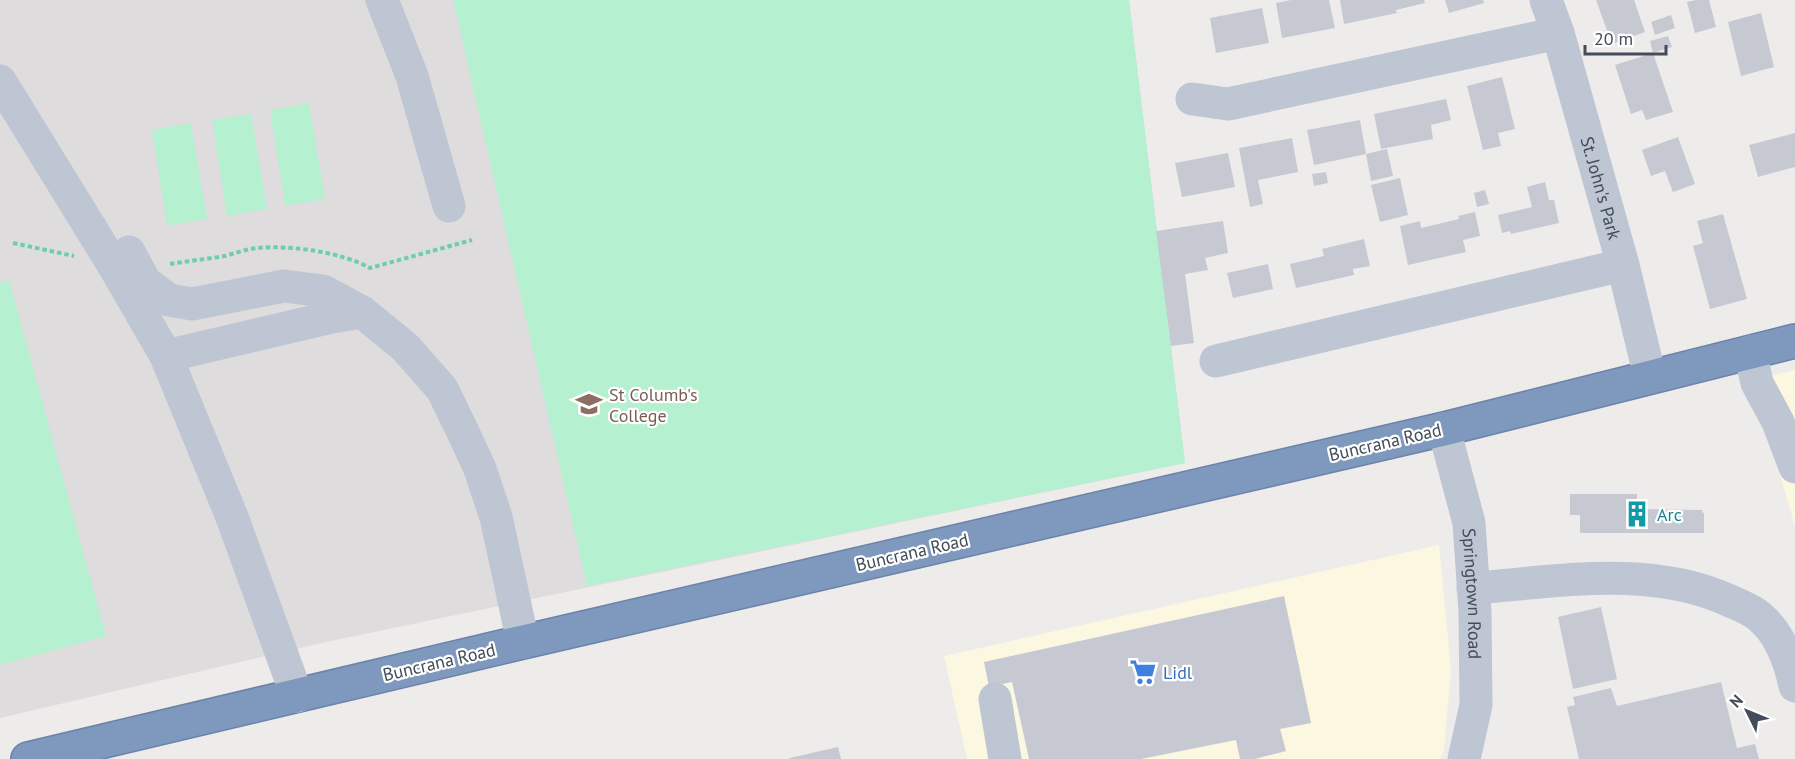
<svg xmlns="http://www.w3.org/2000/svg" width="1795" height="759" font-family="'PT Sans',sans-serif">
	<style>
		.commercial { fill: #fcf7e1 }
		.education { fill: #dfdcdd }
		.green { fill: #b5f0d1 }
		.building { fill: #c7c9d2 }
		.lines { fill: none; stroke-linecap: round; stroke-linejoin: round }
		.highway-casing { stroke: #6b83a9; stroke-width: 36 }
		.path { stroke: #6ccfa7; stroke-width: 4; stroke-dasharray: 4.5 3; stroke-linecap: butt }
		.minor { stroke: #bdc6d2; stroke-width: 33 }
		.highway { stroke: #7f98be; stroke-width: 33 }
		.labels { text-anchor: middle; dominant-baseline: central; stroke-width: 4.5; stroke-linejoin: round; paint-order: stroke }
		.street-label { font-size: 18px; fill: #434c59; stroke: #fff }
		.education-label { font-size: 18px; fill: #785e54; stroke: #fff; text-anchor: start }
		.culture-label { font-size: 18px; fill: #0d838f; stroke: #fff; text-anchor: start }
		.shop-label { font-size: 18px; fill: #366cbe; stroke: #fff; text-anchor: start }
	</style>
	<rect width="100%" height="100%" fill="#eeebeb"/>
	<g class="commercial">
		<path d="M1795,370V526L1752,380Z"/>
		<path d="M1439,545L1451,669L1444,750L1440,759H967L944,656Z"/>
	</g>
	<path class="education" d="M0,0H1129L1185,463L326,642L0,718Z"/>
	<g class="green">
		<path d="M453,0H1129L1185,463L587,586Z"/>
		<path d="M309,103L325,199L285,206L270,110Z"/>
		<path d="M251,114L267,209L227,216L212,120Z"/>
		<path d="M191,123L207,219L167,226L152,130Z"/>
		<path d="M9,280L106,636L0,665V283Z"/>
	</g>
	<g class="building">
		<path d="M1291,0H1329L1335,28L1282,38L1276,3Z"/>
		<path d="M1340,0H1424L1425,3L1396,10L1397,13L1344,24Z"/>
		<path d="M1445,0H1483L1484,3L1449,13Z"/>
		<path d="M1596,0H1634L1645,32L1612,44Z"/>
		<path d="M1696,0H1709L1716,27L1695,33L1687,2Z"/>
		<path d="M1262,8L1269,43L1216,53L1210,18Z"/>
		<path d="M1761,13L1774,67L1741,76L1728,22Z"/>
		<path d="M1671,15L1675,28L1655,35L1651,22Z"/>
		<path d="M1668,36L1672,47L1653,53L1650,41Z"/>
		<path d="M1653,53L1673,112L1646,120L1642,110L1631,114L1615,65Z"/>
		<path d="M1502,77L1515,129L1498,133L1501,146L1483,150L1467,86Z"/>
		<path d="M1446,99L1451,120L1431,125L1433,139L1381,149L1374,114Z"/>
		<path d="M1360,120L1366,154L1387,149L1393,176L1371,181L1366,154L1314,165L1307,130Z"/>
		<path d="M1795,133V167L1758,177L1749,145Z"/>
		<path d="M1678,137L1695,184L1673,192L1665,171L1651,176L1642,150Z"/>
		<path d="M1292,138L1298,172L1258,180L1263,204L1250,207L1239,148Z"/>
		<path d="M1228,153L1235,187L1182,197L1175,163Z"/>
		<path d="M1326,172L1328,183L1314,186L1312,174Z"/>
		<path d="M1400,178L1408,215L1380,222L1371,185Z"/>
		<path d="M1545,182L1549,200H1554L1559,223L1511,234L1510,231L1502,233L1498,215L1532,207L1527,187Z"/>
		<path d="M1485,190L1489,204L1477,207L1474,193Z"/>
		<path d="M1475,212L1480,236L1463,240L1466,252L1408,265L1400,226L1420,221L1421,228L1459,219L1458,216Z"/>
		<path d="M1723,214L1747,299L1710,309L1693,246L1703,243L1697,221Z"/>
		<path d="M1223,221L1228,253L1205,258L1208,270L1185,274L1194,343L1171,346L1156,231Z"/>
		<path d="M1364,239L1370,266L1353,269L1354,275L1296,288L1290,264L1324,256L1322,249Z"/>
		<path d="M1268,264L1273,289L1233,298L1227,273Z"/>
		<path d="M1570,494H1637V509L1702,510L1703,513H1704V533H1580V515H1570Z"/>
		<path d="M1284,596L1311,723L1280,729L1286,751L1255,759H1240L1236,740L1141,759H1029L1012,682L989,687L984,662Z"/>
		<path d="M1601,607L1617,679L1573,689L1558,617Z"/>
		<path d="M1721,682L1737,748L1755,744L1759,759H1579L1567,707L1575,705L1573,697L1611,688L1617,706Z"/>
		<path d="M838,747L841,759H790V758Z"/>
	</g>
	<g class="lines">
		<g class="highway-casing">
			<path id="highway" d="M28,759L523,642L1444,429L1795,341"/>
		</g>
		<g class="path">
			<path d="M13,243L74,256"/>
			<path d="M170,264C188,261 207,259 225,256C236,253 246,249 257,248C291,245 341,252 370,268L472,240"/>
		</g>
		<g class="minor">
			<path d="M382,0L412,76L449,206"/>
			<path id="s1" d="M1546,0L1558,33L1623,265L1650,377"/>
			<path d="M0,81L114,266L166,356L232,517L297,696"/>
			<path d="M1192,99L1228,104L1558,33"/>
			<path d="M129,252L145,282L169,300L192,304L284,286L323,291L362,312"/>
			<path d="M1750,352L1757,383L1778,422L1795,467"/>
			<path d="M166,356L332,317L362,312L405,347L442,389L462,430L480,469L496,517L523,642"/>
			<path d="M1216,361L1623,265"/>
			<path id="s2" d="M1444,429L1469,523L1475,611L1476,705L1464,759"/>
			<path d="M1473,588C1557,582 1649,564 1728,600C1739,605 1751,609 1760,617C1780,634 1790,662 1795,686"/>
			<path d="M995,699L1005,759"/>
		</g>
		<use href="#highway" class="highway"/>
	</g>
	<defs>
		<g id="school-bare" transform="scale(2.07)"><path d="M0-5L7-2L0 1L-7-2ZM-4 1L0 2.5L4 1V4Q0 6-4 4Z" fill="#8d6e63" stroke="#fff" stroke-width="2.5" paint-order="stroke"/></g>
		<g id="building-bare" transform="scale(2.07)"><path d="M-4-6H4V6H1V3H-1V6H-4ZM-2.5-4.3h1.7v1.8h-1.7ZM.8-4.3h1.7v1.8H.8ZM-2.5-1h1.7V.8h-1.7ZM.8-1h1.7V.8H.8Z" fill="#0f9aa8" stroke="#fff" stroke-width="2.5" paint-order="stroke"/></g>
		<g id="supermarket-bare" transform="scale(2.07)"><path d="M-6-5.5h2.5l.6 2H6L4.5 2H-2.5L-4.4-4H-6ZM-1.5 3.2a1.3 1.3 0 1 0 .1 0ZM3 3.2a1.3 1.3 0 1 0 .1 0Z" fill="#3f7fe0" stroke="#fff" stroke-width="2.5" paint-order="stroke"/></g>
	</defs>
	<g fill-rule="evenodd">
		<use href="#school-bare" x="589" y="404"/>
		<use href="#building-bare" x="1637" y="514"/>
		<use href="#supermarket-bare" x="1143" y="672"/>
	</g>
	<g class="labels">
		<g class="street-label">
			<text stroke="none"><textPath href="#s1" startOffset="196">St. John's Park</textPath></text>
			<text transform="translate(1385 442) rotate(-13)">Buncrana Road</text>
			<text transform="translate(912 552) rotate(-13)">Buncrana Road</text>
			<text stroke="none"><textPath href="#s2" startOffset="168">Springtown Road</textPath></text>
			<text transform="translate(439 662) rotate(-13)">Buncrana Road</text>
		</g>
		<g class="education-label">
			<text x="609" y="394">St Columb's<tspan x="609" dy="21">College</tspan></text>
		</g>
		<g class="culture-label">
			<text x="1657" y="514">Arc</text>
		</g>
		<g class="shop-label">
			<text x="1163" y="672">Lidl</text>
		</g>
	</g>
	<g transform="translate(1747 711) rotate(313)" stroke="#ffffff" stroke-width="4.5" paint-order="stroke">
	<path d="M0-4.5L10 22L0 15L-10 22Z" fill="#434c59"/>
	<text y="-9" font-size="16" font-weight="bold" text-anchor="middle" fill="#434c59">N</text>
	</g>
	<path d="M1585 45v9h81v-9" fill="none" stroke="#434c59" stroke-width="3"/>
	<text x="1594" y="45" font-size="18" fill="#434c59" stroke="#ffffff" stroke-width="4.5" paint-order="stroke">20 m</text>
</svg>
